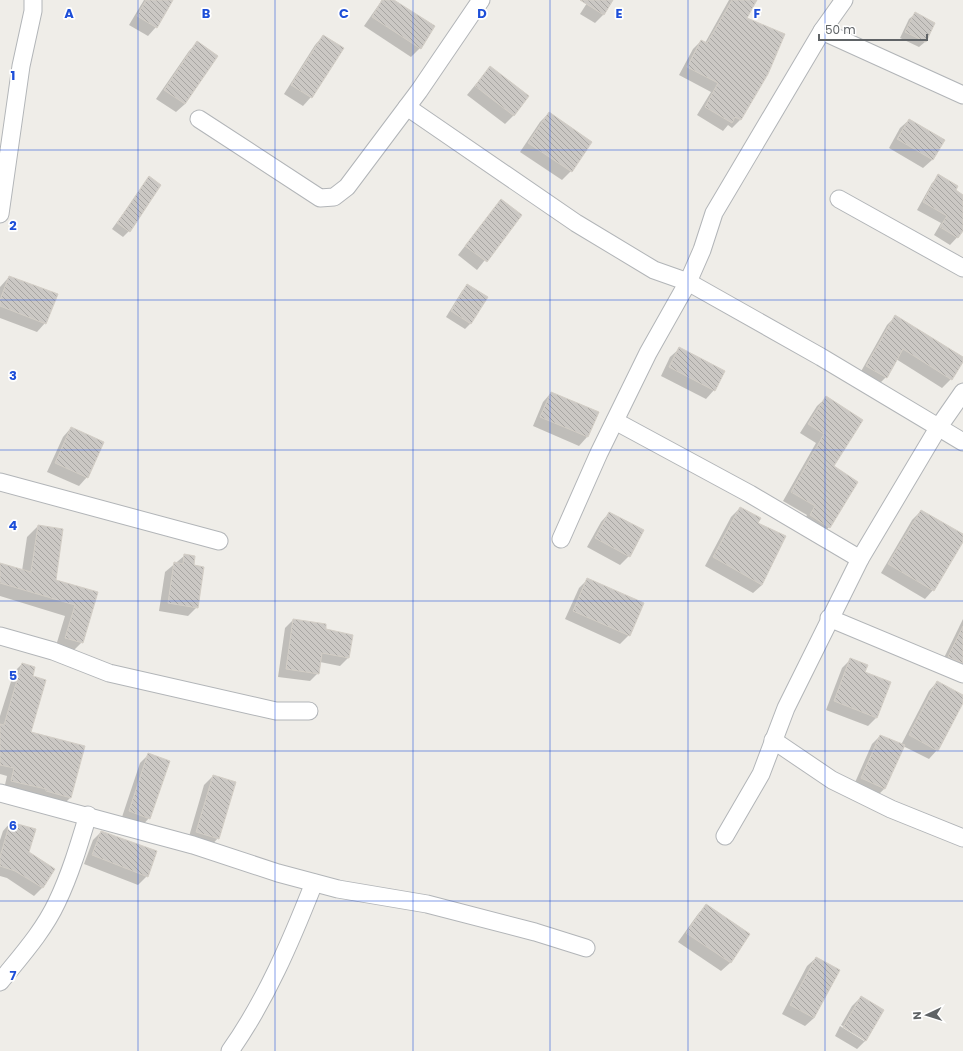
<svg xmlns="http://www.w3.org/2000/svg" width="963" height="1051" font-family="Poppins,sans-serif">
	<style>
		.shadow { fill: #0003 }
		.building { fill: url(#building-back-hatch); stroke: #d3cec6 }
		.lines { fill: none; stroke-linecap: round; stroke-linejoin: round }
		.street-casing { stroke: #b2b5b8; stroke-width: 19 }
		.street { stroke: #fff; stroke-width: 17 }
		.grid { fill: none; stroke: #1d4ed8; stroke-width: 1; stroke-opacity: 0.55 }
		.grid-label { font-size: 13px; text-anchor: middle; font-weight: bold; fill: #1d4ed8; stroke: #fff; stroke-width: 3.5; stroke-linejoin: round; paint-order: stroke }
	</style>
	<defs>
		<pattern id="building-back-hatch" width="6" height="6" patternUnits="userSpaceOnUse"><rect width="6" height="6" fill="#cbc8c4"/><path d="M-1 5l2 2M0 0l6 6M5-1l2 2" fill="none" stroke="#a8a6a3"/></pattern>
	</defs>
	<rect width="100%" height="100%" fill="#efede8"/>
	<g class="shadow">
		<path d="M144,0H172L156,27L148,36L129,25Z"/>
		<path d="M382,0H393L420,48L411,57L364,26Z"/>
		<path d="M589,0H612L604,14L595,23L580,14Z"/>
		<path d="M729,0H752L746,19L767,74L740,120L732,128L728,125L723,131L697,115L711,92L679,75L693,49L701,41L705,43Z"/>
		<path d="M915,14L934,24L925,42L919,47L900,38L909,19Z"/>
		<path d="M323,36L311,97L303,106L284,94L315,45Z"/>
		<path d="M197,43L217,56L185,104L176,112L156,99L189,51Z"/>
		<path d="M490,67L514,115L505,124L467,95Z"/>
		<path d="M549,113L590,142L571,171L562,180L520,152L540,122Z"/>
		<path d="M909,120L943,140L932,160L923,168L889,148L900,128Z"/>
		<path d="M939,176L963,196V231L950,245L934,235L941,223L917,210L932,183Z"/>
		<path d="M149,178L129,231L123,237L112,229Z"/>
		<path d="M501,200L521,215L477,270L458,255Z"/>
		<path d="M9,277L45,323L37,332L0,318V287Z"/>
		<path d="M467,286L471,323L465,329L446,317L462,291Z"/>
		<path d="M895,317L963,358L951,379L942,388L896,359L886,377L877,386L859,375L887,325Z"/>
		<path d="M679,349L714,390L706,399L661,376L670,357Z"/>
		<path d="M551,393L597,413L587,437L579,446L533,426L543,402Z"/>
		<path d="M826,398L832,467L829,527L821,536L802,524L807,515L783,501L816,443L800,433L817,406Z"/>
		<path d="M71,428L87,477L79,486L47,472L63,437Z"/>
		<path d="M740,508L756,523L762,585L753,593L705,566L731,517Z"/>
		<path d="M921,511L963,535V540L933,590L925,599L881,573L912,520Z"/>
		<path d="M609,513L642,531L629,556L620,565L587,547L601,522Z"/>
		<path d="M38,526L55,580L96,592L82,642L71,653L55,649L65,616L0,596V564L22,571L27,537Z"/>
		<path d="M184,556L193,566L197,607L188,616L159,611L165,572Z"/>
		<path d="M588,579L629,635L620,644L565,619L579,588Z"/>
		<path d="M963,619V679L940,666Z"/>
		<path d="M293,620L324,630L348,658L340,666L320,662L318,673L310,681L278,677L285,628Z"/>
		<path d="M851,659L864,673L877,717L868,726L826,710L842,668Z"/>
		<path d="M22,664L31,676L30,732L70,798L62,806L4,789L7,776L0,774V716L14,672Z"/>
		<path d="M937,682L963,696V700L937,750L929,759L903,746L885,788L876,797L853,787L872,744L880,736L901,745L929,691Z"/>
		<path d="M149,754V818L141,827L121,820L140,763Z"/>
		<path d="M213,776L218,838L210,847L188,840L204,785Z"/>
		<path d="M10,823L28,853L54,869L42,888L34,896L7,878L0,876V840L3,831Z"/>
		<path d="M101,832L147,876L138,885L84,864L93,840Z"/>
		<path d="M706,905L749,934L730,963L721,971L678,942L698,914Z"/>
		<path d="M816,958L839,971L814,1018L805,1026L782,1014L807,966Z"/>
		<path d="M861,997L866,1040L857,1049L835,1036L840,1026L864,1041V1038L841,1025L852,1006Z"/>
	</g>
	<g class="building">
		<path d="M146,0H173L157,28L137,16Z"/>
		<path d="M382,0H394L435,26L421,49L372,17Z"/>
		<path d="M580,0H613L604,15Z"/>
		<path d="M732,0H757L747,18L785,34L768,74L741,120L735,117L732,123L705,107L718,83L687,67L701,40L707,43Z"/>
		<path d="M915,12L935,23L926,42L905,32Z"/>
		<path d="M323,35L344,48L312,98L291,85Z"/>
		<path d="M197,41L218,56L185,104L164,90Z"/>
		<path d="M490,66L529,96L514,116L475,86Z"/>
		<path d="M549,112L592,142L572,172L528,143Z"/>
		<path d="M909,119L945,140L933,160L897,139Z"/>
		<path d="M938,174L958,186L956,190L963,195V231L958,238L940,227L947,216L923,202Z"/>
		<path d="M149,176L161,185L130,232L117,223Z"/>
		<path d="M501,199L522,215L487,262L465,246Z"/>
		<path d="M9,276L58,294L46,324L0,306V300Z"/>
		<path d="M467,284L488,297L471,324L451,311Z"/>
		<path d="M895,315L963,357V362L952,380L903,349L887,378L866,366Z"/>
		<path d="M679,347L725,371L715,391L669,367Z"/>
		<path d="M551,392L599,412L588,437L540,417Z"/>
		<path d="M826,396L863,420L834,466L858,482L830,528L810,515L815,506L791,492L824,434L808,424Z"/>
		<path d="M71,427L104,442L88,478L55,463Z"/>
		<path d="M740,507L761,518L758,523L786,536L762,585L713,557Z"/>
		<path d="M921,510L963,534V542L934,591L888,564Z"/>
		<path d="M609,512L644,530L630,557L595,538Z"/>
		<path d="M38,525L63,529L56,580L98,592L83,643L65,638L75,605L0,583V563L31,572Z"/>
		<path d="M184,554L195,556L194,565L204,567L198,608L168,603L174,562L183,564Z"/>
		<path d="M587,578L644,603L630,636L573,611Z"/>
		<path d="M293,619L326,624V629L353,635L349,658L322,653L319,674L286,669Z"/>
		<path d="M963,626V663L948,657Z"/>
		<path d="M850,658L868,665L865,672L891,682L877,718L834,701Z"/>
		<path d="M22,663L35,667L33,676L46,680L31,732L85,746L71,798L46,791V789L11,781L14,768L0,765V724L4,725Z"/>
		<path d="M937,681L963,695V703L938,751L909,735Z"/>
		<path d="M880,735L905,745L885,789L861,778Z"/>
		<path d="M148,753L170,761L150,819L129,811Z"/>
		<path d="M213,775L236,782L219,839L196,832Z"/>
		<path d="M10,822L36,829L29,852L55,869L43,888L15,871L0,866V857Z"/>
		<path d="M101,831L157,851L148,877L92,855Z"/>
		<path d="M706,904L750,934L731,963L686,933Z"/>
		<path d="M816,957L840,970L814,1018L790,1005Z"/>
		<path d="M861,996L884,1010L866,1041L843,1027Z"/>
	</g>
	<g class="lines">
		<g class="street-casing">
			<g id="street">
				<path d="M822,31L963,95"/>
				<path d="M407,107L576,223L654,270L688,282L821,357L963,442"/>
				<path d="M199,119L320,198L334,197L347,187L419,91L481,0"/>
				<path d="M839,199L963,268"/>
				<path d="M0,214L21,66L33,11V0"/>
				<path d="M615,421L750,494L860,559"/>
				<path d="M0,482L219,541"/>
				<path d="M561,539L599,453L648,353L688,282L702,250L714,213L822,31L844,0"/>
				<path d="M829,618L963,674"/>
				<path d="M0,636L53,651L109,673L276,711H309"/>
				<path d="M773,740L832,780L891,809L963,838"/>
				<path d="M0,793L193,845L278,873L338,889L427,904L535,932L586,948"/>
				<path d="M725,836L761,774L786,708L860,559L938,428L963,392"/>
				<path d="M0,982C20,957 43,932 57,902C70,875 79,845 88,815"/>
				<path d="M230,1051C266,1000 291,941 314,883"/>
			</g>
		</g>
		<use href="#street" class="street"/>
	</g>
	<path class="grid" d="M138,0V1051M275,0V1051M413,0V1051M550,0V1051M688,0V1051M825,0V1051M0,150H963M0,300H963M0,450H963M0,601H963M0,751H963M0,901H963"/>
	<g class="grid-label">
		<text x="69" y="18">A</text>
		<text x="206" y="18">B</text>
		<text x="344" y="18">C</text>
		<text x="482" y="18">D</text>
		<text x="619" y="18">E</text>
		<text x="757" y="18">F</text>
		<text x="13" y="80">1</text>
		<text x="13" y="230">2</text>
		<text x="13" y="380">3</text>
		<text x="13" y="530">4</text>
		<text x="13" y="680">5</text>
		<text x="13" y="830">6</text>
		<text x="13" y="980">7</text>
	</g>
	<g transform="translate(927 1015) rotate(266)" stroke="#ffffff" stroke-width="3" paint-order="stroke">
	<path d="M0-3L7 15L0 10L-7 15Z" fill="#5f6366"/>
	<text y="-6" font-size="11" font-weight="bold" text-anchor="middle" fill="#5f6366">N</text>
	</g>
	<path d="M819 34v6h108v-6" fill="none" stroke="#5f6366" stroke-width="2"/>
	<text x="825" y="34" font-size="12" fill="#5f6366" stroke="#ffffff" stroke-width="3" paint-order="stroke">50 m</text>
</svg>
